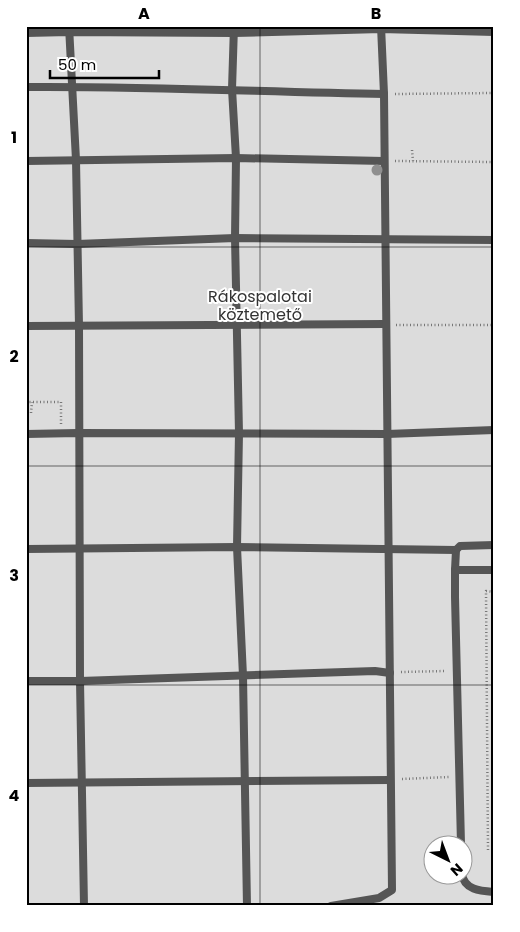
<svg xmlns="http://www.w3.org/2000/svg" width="520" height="932" font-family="Poppins,sans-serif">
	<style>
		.green { fill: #dcdcdc; fill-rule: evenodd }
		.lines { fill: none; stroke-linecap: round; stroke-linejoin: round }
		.path { stroke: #777; stroke-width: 2.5; stroke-dasharray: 1 2.5; stroke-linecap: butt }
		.lane { stroke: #555; stroke-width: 8 }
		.tree { fill: #8f8f8f }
		.grid { fill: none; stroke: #000; stroke-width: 1; stroke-opacity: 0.55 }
		.labels { text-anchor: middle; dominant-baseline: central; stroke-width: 4; stroke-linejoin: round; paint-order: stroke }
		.park-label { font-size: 16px; fill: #333; stroke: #fff }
		.neatline { fill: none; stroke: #000; stroke-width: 2 }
		.grid-label { font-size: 16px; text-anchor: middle; font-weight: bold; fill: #000 }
	</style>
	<rect width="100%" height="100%" fill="#fff"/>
	<path class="green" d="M26,26H494V906H26ZM432,844H462V874H432Z"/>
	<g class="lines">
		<g class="path">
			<path d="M395,94L494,93"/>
			<path d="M412,150L413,161"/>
			<path d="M395,161L494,162"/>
			<path d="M396,325H494"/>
			<path d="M26,402H61V424"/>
			<path d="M31,413L32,402"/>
			<path d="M401,672L446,671"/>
			<path d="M402,779L449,777"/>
			<path d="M488,850L486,591L494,592"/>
		</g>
		<g class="lane">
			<path d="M69,26L76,160L79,326L80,681L84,906"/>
			<path d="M234,26L232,89L236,158L235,238L239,433L237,547L243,676L247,906"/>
			<path d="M26,33L69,32L234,33L381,29L494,32"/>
			<path d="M26,87C146,86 265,92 384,94"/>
			<path d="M26,161L236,158L384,161"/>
			<path d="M26,243L77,244L235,238L494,240"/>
			<path d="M26,326L385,324"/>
			<path d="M26,434L78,433L387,434L494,430"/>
			<path d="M26,549L237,547L456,550L460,546L494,545"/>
			<path d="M455,570L456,550"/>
			<path d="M26,681H80L375,671L390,673"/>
			<path d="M26,783L390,780"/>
			<path d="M461,844L455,597V570H494"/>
			<path d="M462,874C464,890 481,891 494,892"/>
			<path d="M331,906L379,898L392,890L384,94L381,26"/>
		</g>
	</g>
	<circle class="tree" cx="377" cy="170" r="5.5"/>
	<path class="grid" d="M260,26V906M26,247H494M26,466H494M26,685H494"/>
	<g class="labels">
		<g class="park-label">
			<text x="260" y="296">Rákospalotai<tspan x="260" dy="18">köztemető</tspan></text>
		</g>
	</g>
	<rect width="520" height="932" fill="none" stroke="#ffffff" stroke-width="55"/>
	<g transform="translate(448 860) rotate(138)"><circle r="24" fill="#ffffff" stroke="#999999"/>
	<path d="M0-4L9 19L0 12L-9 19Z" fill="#000000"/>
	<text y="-8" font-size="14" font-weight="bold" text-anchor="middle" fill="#000000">N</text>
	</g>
	<path d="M50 70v8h109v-8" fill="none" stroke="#000000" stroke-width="2.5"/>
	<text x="58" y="70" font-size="15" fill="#000000" stroke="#ffffff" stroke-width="4" paint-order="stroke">50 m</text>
	<rect x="28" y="28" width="464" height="876" class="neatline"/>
	<g class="grid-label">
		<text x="144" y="19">A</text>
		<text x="376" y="19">B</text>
		<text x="14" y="143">1</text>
		<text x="14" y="362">2</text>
		<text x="14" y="581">3</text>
		<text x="14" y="801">4</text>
	</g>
</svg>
